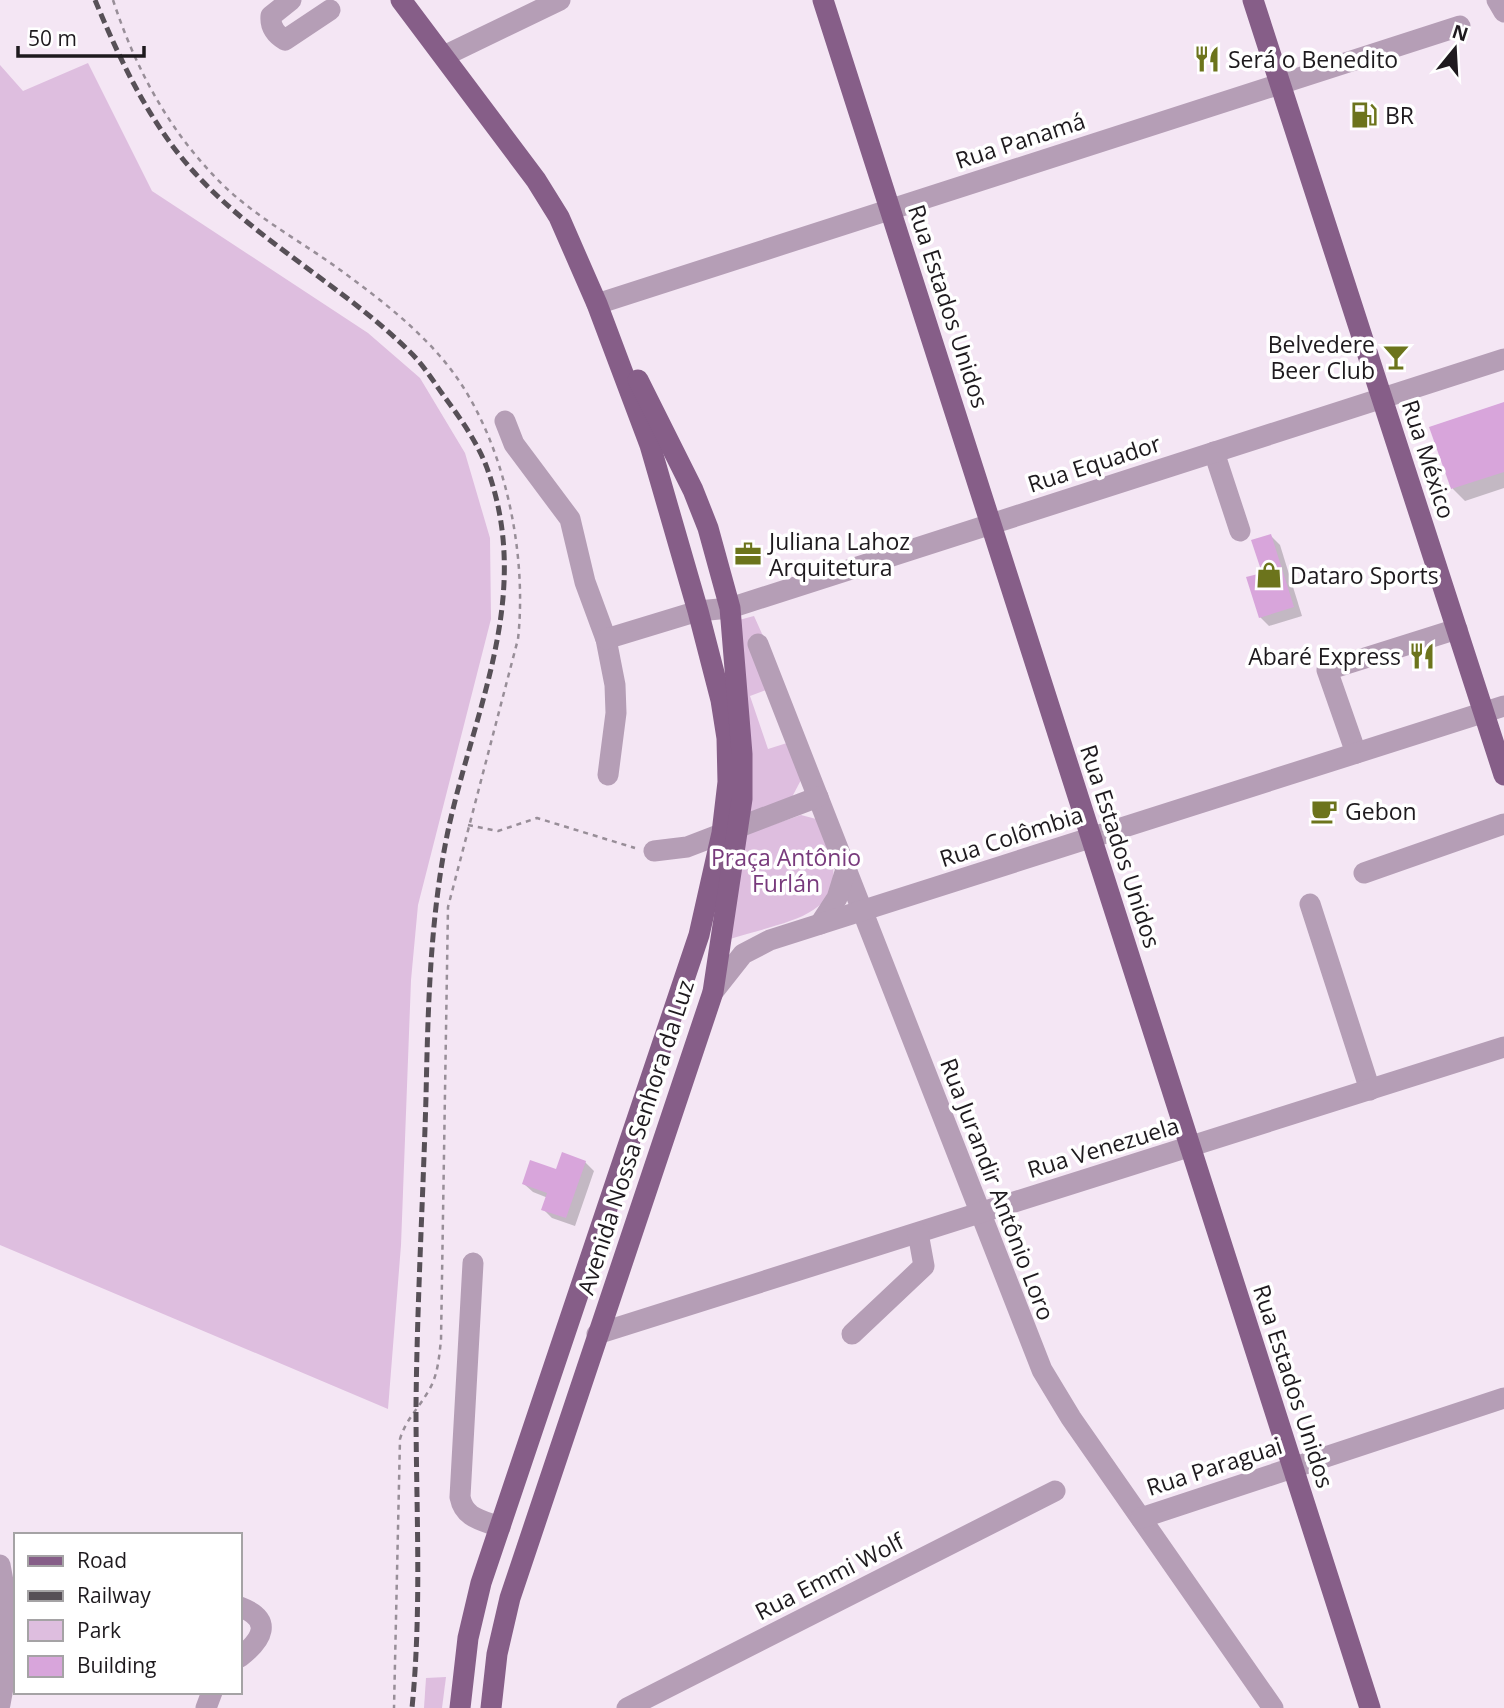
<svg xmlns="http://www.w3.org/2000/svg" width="1504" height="1708" font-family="'Open Sans',sans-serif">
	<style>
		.green { fill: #debedf }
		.shadow { fill: #0003 }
		.building { fill: #d8a5db }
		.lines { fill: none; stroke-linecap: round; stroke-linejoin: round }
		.path { stroke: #988e98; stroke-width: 2.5; stroke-dasharray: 5 5; stroke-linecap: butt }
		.minor { stroke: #b59eb6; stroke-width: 21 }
		.major { stroke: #865e88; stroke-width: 21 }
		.rail { stroke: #575057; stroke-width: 5; stroke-dasharray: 10 5; stroke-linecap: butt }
		.labels { text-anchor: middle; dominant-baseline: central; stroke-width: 7; stroke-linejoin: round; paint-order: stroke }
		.poi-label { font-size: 23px; fill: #1e1a1e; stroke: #fff; text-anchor: start }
		.street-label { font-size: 23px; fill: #1e1a1e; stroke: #fff }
		.park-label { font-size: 23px; fill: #783a7c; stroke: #fff }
	</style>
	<rect width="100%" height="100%" fill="#f4e6f4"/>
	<g class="green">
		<path d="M88,63L152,191L368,333L420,378L465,453L490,538L491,619L418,905L411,980L401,1245L388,1409L0,1245V65L23,91Z"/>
		<path d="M754,616L763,636L769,689L750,696L768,749L787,743L802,778L791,799L746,816L739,620Z"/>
		<path d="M801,815L820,820C861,917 802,916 727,940L743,835Z"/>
		<path d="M446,1677L442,1708H424L426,1678Z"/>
	</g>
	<g class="shadow">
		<path d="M1504,404V488L1465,501L1453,489L1431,428Z"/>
		<path d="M1271,536L1280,545L1302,616L1269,626L1260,617Z"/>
		<path d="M585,1162L594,1171L575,1226L552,1218L543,1209L548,1198L533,1192L524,1184Z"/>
	</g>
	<g class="building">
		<path d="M1504,402V472L1451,489L1429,427Z"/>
		<path d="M1271,534L1294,607L1259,618L1246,577L1262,573L1251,540Z"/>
		<path d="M562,1152L586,1161L566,1218L541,1210L547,1193L522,1184L530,1160L556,1169Z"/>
	</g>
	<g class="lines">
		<g class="path">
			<path d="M113,0C136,70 170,133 223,185C258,219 304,243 343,272C377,297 411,323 439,355C502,425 528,548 518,639L448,907L441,1340C439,1357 438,1375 429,1390C419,1408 406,1419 400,1439L394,1708"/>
			<path d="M468,825L498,831L537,818L635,848"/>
		</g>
		<g class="minor">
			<path d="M291,0L271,16C270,27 276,35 285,40L330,10"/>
			<path d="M1497,0L1504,12"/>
			<path d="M444,56L560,0"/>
			<path d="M597,304L1460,26"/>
			<path d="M505,421L514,444L570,519L585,582L606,639L615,685L616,713L608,775"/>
			<path d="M1214,452L1240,531"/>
			<path d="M606,639L698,611L730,608L1504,359"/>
			<path d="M758,644L1042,1370L1071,1418L1273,1708"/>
			<path d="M1356,753L1327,670L1457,629"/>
			<path d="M654,851L687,847L818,797"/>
			<path d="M1364,873L1504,824"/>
			<path d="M1310,904L1370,1090"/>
			<path d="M820,924L837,898L846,869"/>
			<path d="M713,992L743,954L770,940L1504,706"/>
			<path d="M473,1263L460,1497C464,1518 481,1520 500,1527"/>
			<path d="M597,1334L1504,1047"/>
			<path d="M852,1334L924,1266L918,1233"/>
			<path d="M1141,1518L1504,1398"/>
			<path d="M0,1565C10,1612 10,1657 0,1704"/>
			<path d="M240,1607C274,1620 262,1640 240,1657"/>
			<path d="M206,1708L212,1692"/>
			<path d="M627,1708L1055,1491"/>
		</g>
		<g class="major">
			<path d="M401,0L536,180L559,217L597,304L650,445L698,611L721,700L727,738L728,782L722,833L699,935L481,1583L468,1638L460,1708"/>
			<path d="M823,0L1370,1708"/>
			<path d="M1253,0L1504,775"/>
			<path d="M491,1708L497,1654L510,1598L713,992L742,799V754L730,608L708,528L693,490L638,380"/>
		</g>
		<path class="rail" d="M95,0C120,60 149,122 193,171C256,241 342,285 409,351C425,366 436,386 449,403C463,422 479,446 487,468C533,594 476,705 449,826C430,914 428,1007 426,1097C423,1200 417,1304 416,1407C416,1507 422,1608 412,1708"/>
	</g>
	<defs>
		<g id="restaurant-bare" transform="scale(2.1)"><path d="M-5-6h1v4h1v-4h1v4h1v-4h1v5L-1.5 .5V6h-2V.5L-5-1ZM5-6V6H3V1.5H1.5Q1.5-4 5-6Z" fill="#6c741c" stroke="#fff" stroke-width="2.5" paint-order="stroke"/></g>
		<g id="fuel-bare" transform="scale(2.1)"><path d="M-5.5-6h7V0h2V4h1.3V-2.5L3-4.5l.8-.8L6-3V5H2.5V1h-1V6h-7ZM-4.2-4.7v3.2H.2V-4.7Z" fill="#6c741c" stroke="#fff" stroke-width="2.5" paint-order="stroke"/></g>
		<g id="bar-bare" transform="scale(2.1)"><path d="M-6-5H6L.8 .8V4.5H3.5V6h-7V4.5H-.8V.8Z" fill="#6c741c" stroke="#fff" stroke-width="2.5" paint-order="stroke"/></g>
		<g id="office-bare" transform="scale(2.1)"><path d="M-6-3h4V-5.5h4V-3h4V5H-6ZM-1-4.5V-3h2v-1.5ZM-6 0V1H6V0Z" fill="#6c741c" stroke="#fff" stroke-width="2.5" paint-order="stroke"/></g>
		<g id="shop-bare" transform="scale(2.1)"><path d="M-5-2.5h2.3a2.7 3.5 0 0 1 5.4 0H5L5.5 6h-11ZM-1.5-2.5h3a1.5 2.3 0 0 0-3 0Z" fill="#6c741c" stroke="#fff" stroke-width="2.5" paint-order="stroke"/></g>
		<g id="cafe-bare" transform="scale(2.1)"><path d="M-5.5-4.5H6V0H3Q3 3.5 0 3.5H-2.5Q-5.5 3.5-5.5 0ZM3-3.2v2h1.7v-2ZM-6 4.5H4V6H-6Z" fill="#6c741c" stroke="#fff" stroke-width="2.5" paint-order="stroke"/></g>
	</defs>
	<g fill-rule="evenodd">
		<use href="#restaurant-bare" x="1207" y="59"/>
		<use href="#fuel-bare" x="1364" y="115"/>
		<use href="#bar-bare" x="1396" y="357"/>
		<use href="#office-bare" x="748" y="554"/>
		<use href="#shop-bare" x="1269" y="575"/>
		<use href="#restaurant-bare" x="1422" y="656"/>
		<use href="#cafe-bare" x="1324" y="811"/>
	</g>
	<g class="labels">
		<g class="poi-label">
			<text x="1228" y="59">Será o Benedito</text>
			<text x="1385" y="115">BR</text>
			<text x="1375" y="344" text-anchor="end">Belvedere<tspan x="1375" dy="26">Beer Club</tspan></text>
			<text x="769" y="541">Juliana Lahoz<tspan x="769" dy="26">Arquitetura</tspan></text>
			<text x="1290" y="575">Dataro Sports</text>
			<text x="1401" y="656" text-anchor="end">Abaré Express</text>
			<text x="1345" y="811">Gebon</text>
		</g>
		<g class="street-label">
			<text transform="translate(1020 140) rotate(-18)">Rua Panamá</text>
			<text transform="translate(949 306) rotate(72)">Rua Estados Unidos</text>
			<text transform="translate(1429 459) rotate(72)">Rua México</text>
			<text transform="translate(1094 463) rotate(-18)">Rua Equador</text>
			<text transform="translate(1011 836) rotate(-18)">Rua Colômbia</text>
			<text transform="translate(1121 846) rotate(72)">Rua Estados Unidos</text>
			<text transform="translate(635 1137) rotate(-72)">Avenida Nossa Senhora da Luz</text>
			<text transform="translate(1103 1147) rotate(-17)">Rua Venezuela</text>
			<text transform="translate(998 1189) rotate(69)">Rua Jurandir Antônio Loro</text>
			<text transform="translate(1294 1386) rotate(72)">Rua Estados Unidos</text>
			<text transform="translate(1214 1466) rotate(-18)">Rua Paraguai</text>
			<text transform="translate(829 1576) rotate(-27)">Rua Emmi Wolf</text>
		</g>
		<g class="park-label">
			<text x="786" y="857">Praça Antônio<tspan x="786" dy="26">Furlán</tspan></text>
		</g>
	</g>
	<rect x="14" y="1533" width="228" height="161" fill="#ffffff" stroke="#a5a3a5" stroke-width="2"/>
	<rect x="28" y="1556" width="35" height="10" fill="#865e88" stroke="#a5a3a5" stroke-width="2"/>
	<text x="77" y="1568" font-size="21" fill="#1e1a1e">Road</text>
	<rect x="28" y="1591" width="35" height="10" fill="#575057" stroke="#a5a3a5" stroke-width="2"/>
	<text x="77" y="1603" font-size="21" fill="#1e1a1e">Railway</text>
	<rect x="28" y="1620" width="35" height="21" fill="#debedf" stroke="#a5a3a5" stroke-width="2"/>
	<text x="77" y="1638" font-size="21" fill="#1e1a1e">Park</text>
	<rect x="28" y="1656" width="35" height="21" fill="#d8a5db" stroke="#a5a3a5" stroke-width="2"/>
	<text x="77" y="1673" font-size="21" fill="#1e1a1e">Building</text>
	<g transform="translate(1455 49) rotate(18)" stroke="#ffffff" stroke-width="5" paint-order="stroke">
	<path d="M0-5L12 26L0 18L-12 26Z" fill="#1e1a1e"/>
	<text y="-10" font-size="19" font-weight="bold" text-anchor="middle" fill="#1e1a1e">N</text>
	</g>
	<path d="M18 46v10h126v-10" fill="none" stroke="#1e1a1e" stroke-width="3.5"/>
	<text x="28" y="46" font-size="21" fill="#1e1a1e" stroke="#ffffff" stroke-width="5" paint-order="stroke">50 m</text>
</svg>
